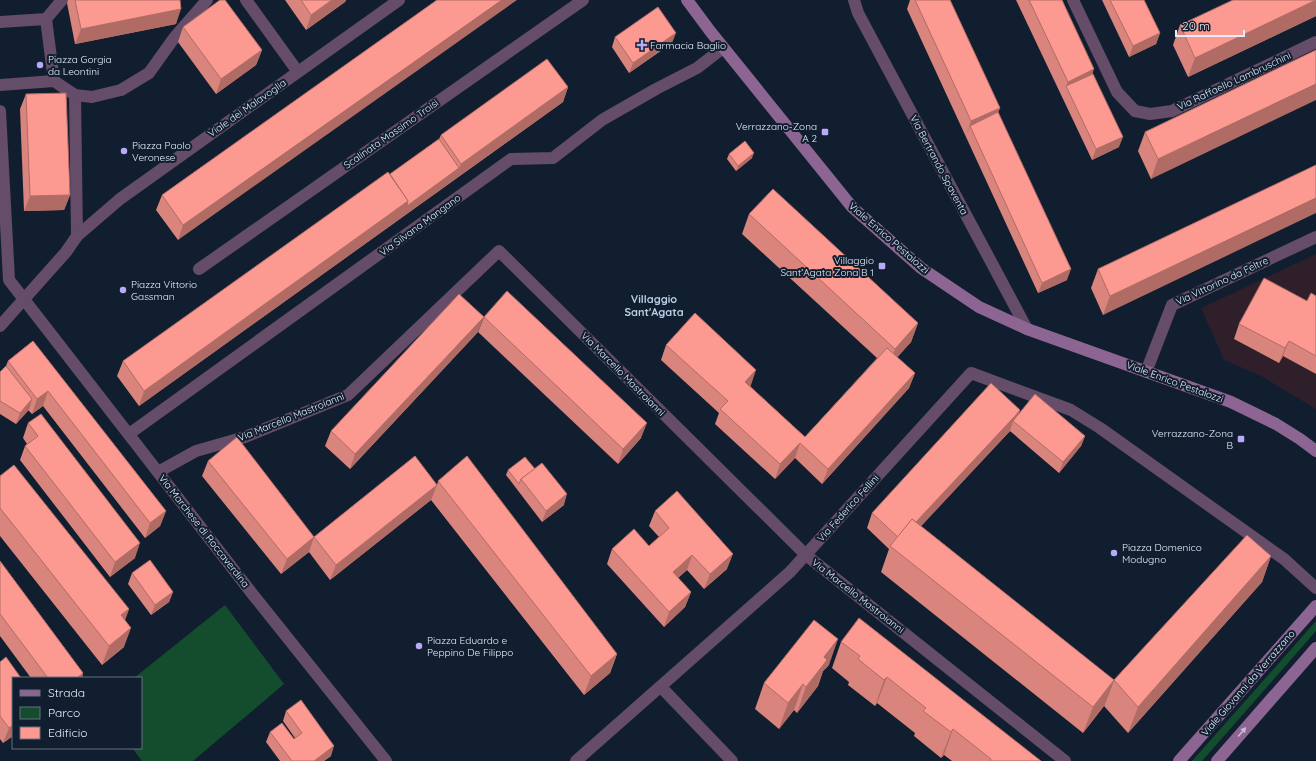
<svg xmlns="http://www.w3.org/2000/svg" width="1316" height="761" font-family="Quicksand,sans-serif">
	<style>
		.education { fill: #2e1f2a }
		.green { fill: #134d2d }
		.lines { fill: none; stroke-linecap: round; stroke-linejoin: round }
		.street { stroke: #654c68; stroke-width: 12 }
		.secondary { stroke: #8d6592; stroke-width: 12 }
		.wall { fill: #d9847c }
		.shaded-wall { fill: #b06b65 }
		.building { fill: #fc9990; stroke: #b06b65 }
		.oneway { fill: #c6bed6 }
		.poi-dot { fill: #b7abf8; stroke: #101e2f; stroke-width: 1.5 }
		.labels { text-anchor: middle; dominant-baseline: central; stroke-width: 4; stroke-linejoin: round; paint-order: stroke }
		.poi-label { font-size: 10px; fill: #e4eefa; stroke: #101e2f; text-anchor: start }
		.street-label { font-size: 10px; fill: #e4eefa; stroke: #101e2f }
		.neighbourhood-label { font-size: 11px; font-weight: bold; fill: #bccfe6; stroke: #101e2f }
	</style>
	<rect width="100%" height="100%" fill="#101e2f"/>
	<path class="education" d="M1316,254V409L1261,376L1224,360L1201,308Z"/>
	<g class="green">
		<path d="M225,605L284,684L193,761H142L132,748H141V678H134Z"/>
		<path d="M1316,621V631L1202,761H1192Z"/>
	</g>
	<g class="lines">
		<g class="street">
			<path d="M246,0L298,72"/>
			<path d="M854,0L858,13L1027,329"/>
			<path d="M1073,0L1117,92L1135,111L1150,114L1172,111L1316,42"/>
			<path d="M46,19L62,0"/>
			<path d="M0,22L46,19L54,81L0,85"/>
			<path d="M54,81L75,95L77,236"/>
			<path d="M75,95L92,97L121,90L149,73L174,38L207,0"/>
			<path d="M0,111L9,280L254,596L386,761"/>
			<path d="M199,269L583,0"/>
			<path d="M0,326L66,252L77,236L120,199L399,0"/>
			<path d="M1146,372L1172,305L1316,237"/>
			<path d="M129,434L511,159L553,158L602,120L656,89L697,68L723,48"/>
			<path d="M158,472L196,451L245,437L348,395L499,251L806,555L1065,761"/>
			<path d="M661,687L732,761"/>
			<path d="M576,761L790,572L971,373L1071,410L1100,428L1284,559L1316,588"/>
		</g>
		<g class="secondary">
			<path d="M687,0L710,31L852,207L921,268L979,307L1027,329L1231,402L1276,424L1300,439L1316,451"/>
			<path d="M1179,761L1316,606"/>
			<path d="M1217,761L1316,648"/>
		</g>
	</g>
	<g class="wall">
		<path d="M68,0H180L176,24L75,44L67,3Z"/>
		<path d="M285,0H346L345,2L306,30Z"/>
		<path d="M437,0L178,240L156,210L162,195Z"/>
		<path d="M910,0H950L1000,108L998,112L1067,280L1038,293L907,9Z"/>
		<path d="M1016,0H1062L1093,74L1119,147L1092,160Z"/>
		<path d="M1102,0H1144L1160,33L1156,44L1129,57Z"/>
		<path d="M1316,0V16L1188,77L1173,45L1180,25Z"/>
		<path d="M183,27L262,50L256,65L216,94L178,42Z"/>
		<path d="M615,37L672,43L629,73L612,47Z"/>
		<path d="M1316,50L1151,179L1138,151L1145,132Z"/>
		<path d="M568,87L563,102L139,406L117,376L123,361L390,174L439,139L441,135Z"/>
		<path d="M26,94L70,195L64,210L24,211L20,109Z"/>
		<path d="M729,154L752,158L736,171L727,159Z"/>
		<path d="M1316,165L1103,315L1091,288L1098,269Z"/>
		<path d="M749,214L918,323L911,342L897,357L915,373L909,388L822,484L795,458L775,479L715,424L719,413L661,360L666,345L751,385L750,386L805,437L877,358L742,234Z"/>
		<path d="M1316,296V374L1283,356L1279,363L1234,339L1239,324L1307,301Z"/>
		<path d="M484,317L641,438L618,464L478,332Z"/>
		<path d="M478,332L350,469L325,446L331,431Z"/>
		<path d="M33,341L166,511L160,526L145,538L43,406L32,414L28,410L16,424L0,414V372L6,366L8,361Z"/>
		<path d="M1020,410L1018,416L1085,436L1081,446L1059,473L1010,431L921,526L1114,680L1104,706L1083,733L881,572L889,549L867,528L872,513Z"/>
		<path d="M28,423L135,558L110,577L20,460L25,446L27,444L23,438Z"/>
		<path d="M208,461L314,537L437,485L438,481L617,654L610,673L584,695L431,500L330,580L309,552L281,574L202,476Z"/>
		<path d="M508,470L564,505L542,522L506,475Z"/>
		<path d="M0,476L129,609L125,620L124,647L102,665L0,536Z"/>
		<path d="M655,511L727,569L704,589L687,570L678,578L691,592L685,607L664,627L607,564L612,549L649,546L659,537L649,526Z"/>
		<path d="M1271,556L1262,582L1128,733L1104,706L1114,680Z"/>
		<path d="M0,561L83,673L82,678H31L0,636Z"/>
		<path d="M132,573L173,592L169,602L151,615L128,584Z"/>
		<path d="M841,642L1041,761H952L944,755L941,758L914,736L915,733L877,703L875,706L848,685L849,682L832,668Z"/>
		<path d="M0,662L13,678V736L3,743L0,739Z"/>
		<path d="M829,665L823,671L818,686L797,713L794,710L779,729L755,709L764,683Z"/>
		<path d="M286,711L331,756L324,761H280L266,742L270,732L294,739L295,738L283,721Z"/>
	</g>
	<g class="shaded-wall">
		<path d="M332,0H346L345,2L306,30L311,15Z"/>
		<path d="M502,0H517L178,240L183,225Z"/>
		<path d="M1316,0V16L1188,77L1195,58Z"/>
		<path d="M181,9L176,24L75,44L81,29Z"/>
		<path d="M676,33L672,43L629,73L633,63Z"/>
		<path d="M1160,33L1156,44L1129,57L1133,46Z"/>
		<path d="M262,50L256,65L216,94L221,79Z"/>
		<path d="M1094,69L1089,84L1066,86L1068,82Z"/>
		<path d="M1316,84V100L1151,179L1158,159Z"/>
		<path d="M568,87L563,102L139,406L144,391L408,201L459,168L461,164Z"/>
		<path d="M1000,108L994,123L970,126L966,136L971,121Z"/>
		<path d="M1123,137L1119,147L1092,160L1096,149Z"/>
		<path d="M754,153L752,158L736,171L738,166Z"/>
		<path d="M70,195L64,210L24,211L30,196Z"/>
		<path d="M1316,198V213L1103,315L1110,296Z"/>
		<path d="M1071,269L1067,280L1038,293L1042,283Z"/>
		<path d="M484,317L478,332L350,469L355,454Z"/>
		<path d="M918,323L911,342L888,368L895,349Z"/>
		<path d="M1289,341L1283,356L1279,363L1285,348Z"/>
		<path d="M756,370L751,385L740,397L745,382Z"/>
		<path d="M915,373L909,388L822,484L828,469Z"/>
		<path d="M48,391L43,406L32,414L37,399Z"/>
		<path d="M32,399L29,410L16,424L20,413Z"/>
		<path d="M1020,410L1015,422L1013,421L1010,431L897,552L900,539Z"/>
		<path d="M647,423L641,438L618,464L623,449Z"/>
		<path d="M1085,436L1081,446L1059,473L1063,462Z"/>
		<path d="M800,443L795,458L775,479L780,464Z"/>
		<path d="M437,485L431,500L330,580L336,565Z"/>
		<path d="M567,494L564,505L542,522L546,511Z"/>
		<path d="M166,511L160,526L145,538L150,523Z"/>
		<path d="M314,537L309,552L281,574L287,559Z"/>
		<path d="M140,543L135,558L110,577L115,562Z"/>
		<path d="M733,554L727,569L704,589L710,574Z"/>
		<path d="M692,555L687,570L667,587L673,572Z"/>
		<path d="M1271,556L1262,582L1128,733L1138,707Z"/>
		<path d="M173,592L169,602L151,615L155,605Z"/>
		<path d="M691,592L685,607L664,627L669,612Z"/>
		<path d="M129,609L122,628L121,615Z"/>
		<path d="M131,628L124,647L102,665L109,646Z"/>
		<path d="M838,639L829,665L823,671L818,686L797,713L806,687L824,657Z"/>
		<path d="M617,654L610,673L584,695L591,676Z"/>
		<path d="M83,673L82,678H77Z"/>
		<path d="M887,677L877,703L875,706L884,680Z"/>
		<path d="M1114,680L1104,706L1083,733L1093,707Z"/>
		<path d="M803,684L794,710L779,729L788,703Z"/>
		<path d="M13,725V736L3,743L9,728Z"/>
		<path d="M953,729L944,755L941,758L951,732Z"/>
		<path d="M334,746L331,756L324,761H314Z"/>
	</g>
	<g class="building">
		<path d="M75,0H180L181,9L81,29Z"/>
		<path d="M220,0H225L262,50L221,79L183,27Z"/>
		<path d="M301,0H332L311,15Z"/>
		<path d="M437,0H502L183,225L162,195Z"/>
		<path d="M915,0H950L1000,108L971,121Z"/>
		<path d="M1029,0H1062L1094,69L1068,82Z"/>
		<path d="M1110,0H1144L1160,33L1133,46Z"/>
		<path d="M1233,0H1316L1195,58L1180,25Z"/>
		<path d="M658,7L676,33L633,63L615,37Z"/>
		<path d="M1316,50V84L1158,159L1145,132Z"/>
		<path d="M547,59L568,87L461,164L441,135Z"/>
		<path d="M1093,74L1123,137L1096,149L1066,86Z"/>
		<path d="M66,93L70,195L30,196L26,94Z"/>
		<path d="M998,112L1071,269L1042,283L970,126Z"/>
		<path d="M439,139L459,168L407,206L408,201L390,174Z"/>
		<path d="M745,141L754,153L738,166L729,154Z"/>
		<path d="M1316,165V198L1110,296L1098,269Z"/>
		<path d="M388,172L408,201L144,391L123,361Z"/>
		<path d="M773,189L918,323L895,349L749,214Z"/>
		<path d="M1264,278L1307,301L1311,293L1316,296V356L1289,341L1285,348L1239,324Z"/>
		<path d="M507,291L647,423L623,449L484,317Z"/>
		<path d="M459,294L484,317L355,454L331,431Z"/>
		<path d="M695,313L756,370L745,382L805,437L887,348L915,373L828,469L800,443L780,464L720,409L728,401L666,345Z"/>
		<path d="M33,341L166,511L150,523L48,391L37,399L8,361Z"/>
		<path d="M6,366L32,399L20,413L0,401V372Z"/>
		<path d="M991,383L1020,410L1015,416L916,522L912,519L898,537L872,513Z"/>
		<path d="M1035,394L1085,436L1063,462L1013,421Z"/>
		<path d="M41,414L140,543L115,562L25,446L38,436L28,423Z"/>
		<path d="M237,437L314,537L287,559L208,461Z"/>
		<path d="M415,456L437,485L336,565L314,537Z"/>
		<path d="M467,456L617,654L591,676L438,481Z"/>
		<path d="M525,457L535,469L521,479L519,484L508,470Z"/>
		<path d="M542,463L567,494L546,511L521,479Z"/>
		<path d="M14,465L129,609L121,615L131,628L109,646L0,508V476Z"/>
		<path d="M677,491L733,554L710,574L692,555L673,572L691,592L669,612L612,549L634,529L649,546L669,528L655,511Z"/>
		<path d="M912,519L1114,680L1093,707L890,546Z"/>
		<path d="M1247,535L1271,556L1138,707L1114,680Z"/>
		<path d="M150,560L173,592L155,605L132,573Z"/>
		<path d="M0,561L83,673L77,678H48L0,614Z"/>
		<path d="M859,618L1041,761H990L991,759L953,729L951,732L923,711L926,708L887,677L884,680L858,659L860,656L841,642Z"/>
		<path d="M814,620L838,639L824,657L827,660L806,687L803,684L788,703L764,683Z"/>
		<path d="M6,657L21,678H13V725L9,728L0,716V662Z"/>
		<path d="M301,700L334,746L314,761H292L270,732L282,723L294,739L302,733L286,711Z"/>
	</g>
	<defs><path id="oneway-solid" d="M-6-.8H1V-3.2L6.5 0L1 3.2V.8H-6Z"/></defs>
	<use class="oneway" href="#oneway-solid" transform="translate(1242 732) rotate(-49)"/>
	<g class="poi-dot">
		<path d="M640 39h4v4h4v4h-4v4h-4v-4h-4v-4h4z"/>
		<circle cx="40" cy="65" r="4"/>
		<rect x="821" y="128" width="8" height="8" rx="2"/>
		<circle cx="124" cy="151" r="4"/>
		<rect x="878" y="262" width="8" height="8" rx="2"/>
		<circle cx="123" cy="290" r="4"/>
		<rect x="1237" y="435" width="8" height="8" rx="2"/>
		<circle cx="1114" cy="553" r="4"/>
		<circle cx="419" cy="646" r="4"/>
	</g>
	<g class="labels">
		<g class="poi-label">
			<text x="650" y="45">Farmacia Baglio</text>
			<text x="48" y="59">Piazza Gorgia<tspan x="48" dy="12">da Leontini</tspan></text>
			<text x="817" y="126" text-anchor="end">Verrazzano-Zona<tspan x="817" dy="12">A 2</tspan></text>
			<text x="132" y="145">Piazza Paolo<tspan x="132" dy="12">Veronese</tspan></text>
			<text x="874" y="260" text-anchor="end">Villaggio<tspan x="874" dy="12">Sant'Agata Zona B 1</tspan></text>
			<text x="131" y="284">Piazza Vittorio<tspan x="131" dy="12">Gassman</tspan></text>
			<text x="1233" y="433" text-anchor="end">Verrazzano-Zona<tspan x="1233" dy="12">B</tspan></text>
			<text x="1122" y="547">Piazza Domenico<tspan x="1122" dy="12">Modugno</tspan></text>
			<text x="427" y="640">Piazza Eduardo e<tspan x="427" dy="12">Peppino De Filippo</tspan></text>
		</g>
		<g class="street-label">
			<text transform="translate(1234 81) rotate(-25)">Via Raffaello Lambruschini</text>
			<text transform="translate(247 108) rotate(-35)">Viale dei Malavoglia</text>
			<text transform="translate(391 134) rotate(-35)">Scalinata Massimo Troisi</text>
			<text transform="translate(939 165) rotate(62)">Via Bertrando Spaventa</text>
			<text transform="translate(420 225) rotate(-36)">Via Silvana Mangano</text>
			<text transform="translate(889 238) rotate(41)">Viale Enrico Pestalozzi</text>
			<text transform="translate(1222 281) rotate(-25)">Via Vittorino da Feltre</text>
			<text transform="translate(623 374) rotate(45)">Via Marcello Mastroianni</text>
			<text transform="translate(1175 382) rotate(20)">Viale Enrico Pestalozzi</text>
			<text transform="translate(291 417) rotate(-22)">Via Marcello Mastroianni</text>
			<text transform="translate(848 508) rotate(-48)">Via Federico Fellini</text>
			<text transform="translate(204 531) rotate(52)">Via Marchese di Roccaverdina</text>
			<text transform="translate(858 596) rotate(38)">Via Marcello Mastroianni</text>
			<text transform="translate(1248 683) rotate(-49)">Viale Giovanni da Verrazzano</text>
		</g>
		<g class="neighbourhood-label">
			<text x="654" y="299">Villaggio<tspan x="654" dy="13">Sant'Agata</tspan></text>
		</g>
	</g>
	<rect x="12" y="677" width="130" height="72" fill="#101e2f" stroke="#657180"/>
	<rect x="20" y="690" width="20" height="6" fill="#8d6592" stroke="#657180"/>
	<text x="48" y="697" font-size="12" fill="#e4eefa">Strada</text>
	<rect x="20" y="707" width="20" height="12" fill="#134d2d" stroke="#657180"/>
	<text x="48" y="717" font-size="12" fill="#e4eefa">Parco</text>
	<rect x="20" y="727" width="20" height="12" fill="#fc9990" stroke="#657180"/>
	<text x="48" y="737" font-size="12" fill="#e4eefa">Edificio</text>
	<path d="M1176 30v6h68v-6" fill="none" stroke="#e4eefa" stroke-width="2"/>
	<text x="1182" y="30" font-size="12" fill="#e4eefa" stroke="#101e2f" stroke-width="3" paint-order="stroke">20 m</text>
</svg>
